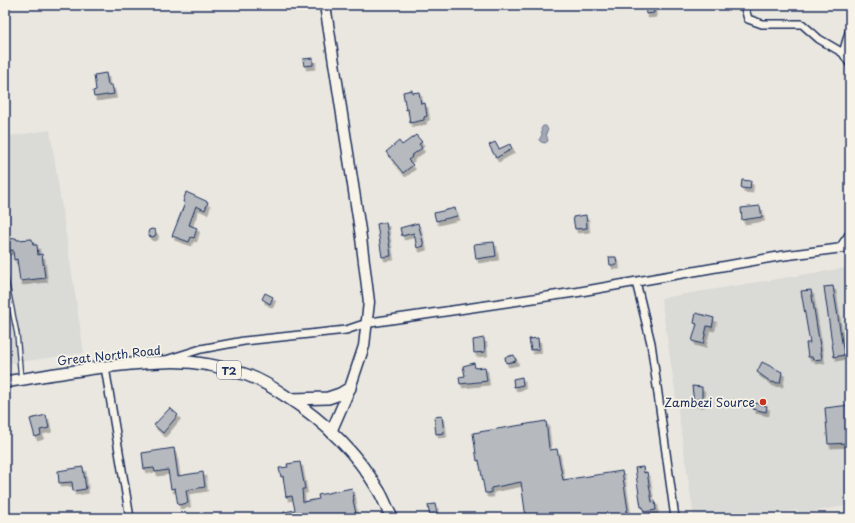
<svg xmlns="http://www.w3.org/2000/svg" width="855" height="523" font-family="'Playpen Sans',sans-serif">
	<style>
		.built { fill: #dadad6 }
		.water { fill: #a3a8b4; stroke: #6d7892 }
		.building { fill: #b6babf; stroke: #1b2f5e; filter: url(#shadow) }
		.lines { fill: none; stroke-linecap: round; stroke-linejoin: round }
		.service-casing { stroke: #1b2f5e; stroke-width: 6 }
		.minor-casing { stroke: #1b2f5e; stroke-width: 10 }
		.tertiary-casing { stroke: #1b2f5e; stroke-width: 11 }
		.secondary-casing { stroke: #1b2f5e; stroke-width: 13 }
		.trunk-casing { stroke: #1b2f5e; stroke-width: 14 }
		.service { stroke: #f7f3e8; stroke-width: 3.5 }
		.minor { stroke: #f7f3e8; stroke-width: 7 }
		.tertiary { stroke: #f7f3e8; stroke-width: 8 }
		.secondary { stroke: #f7f3e8; stroke-width: 10 }
		.trunk { stroke: #f7f3e8; stroke-width: 11 }
		.poi-dot { fill: #c8321e; stroke: #f7f3e8; stroke-width: 1.5 }
		.labels { text-anchor: middle; dominant-baseline: central; stroke-width: 3.5; stroke-linejoin: round; paint-order: stroke }
		.shield { fill: #f7f3e8; stroke: #5d6a87; stroke-width: 1 }
		.shield-label { font-size: 11px; font-weight: bold; fill: #1b2f5e }
		.street-label { font-size: 12px; fill: #1b2f5e; stroke: #f7f3e8 }
		.poi-label { font-size: 12px; fill: #1b2f5e; stroke: #f7f3e8; text-anchor: end }
	</style>
	<defs>
		<filter id="shadow"><feDropShadow dx="2.5" dy="4" stdDeviation="0" flood-color="#0004"/></filter>
	</defs>
	<rect width="100%" height="100%" fill="#eae7e0"/>
	<filter id="ink" filterUnits="userSpaceOnUse"><feTurbulence type="fractalNoise" baseFrequency=".025" numOctaves="2"/><feDisplacementMap in="SourceGraphic" scale="8" xChannelSelector="R" yChannelSelector="G"/><feConvolveMatrix kernelMatrix="1 2 1 2 8 2 1 2 1" color-interpolation-filters="sRGB"/></filter>
	<g filter="url(#ink)">
		<g class="built">
			<path d="M50,130L84,353L5,364V137Z"/>
			<path d="M850,267V505L799,514L797,510L743,518H694L661,298Z"/>
		</g>
		<path class="water" d="M543,126H546L548,130L546,133L548,141L545,143L541,142L539,140L542,135L541,129Z"/>
		<g class="building">
			<path d="M645,5H653L654,13L646,14Z"/>
			<path d="M313,58V65L304,66L303,59Z"/>
			<path d="M106,73L108,85H112L114,94L94,97L93,91L96,90L94,75Z"/>
			<path d="M412,90V93L419,92L421,104L425,103L427,116L424,117V120L410,123L408,109L406,110L403,92Z"/>
			<path d="M416,135L422,142L419,144L422,148L411,156L412,157L408,160L413,165L403,173L386,152L399,141L402,145Z"/>
			<path d="M495,142L499,149L510,144L512,149L496,158L489,145Z"/>
			<path d="M742,180L751,181L750,189L741,188Z"/>
			<path d="M186,192L208,202L205,210L196,206L189,225L197,228L194,238L191,237L189,242L172,236L185,203L183,202Z"/>
			<path d="M760,206L762,217L742,220L741,208Z"/>
			<path d="M455,208L457,216L436,221L434,213Z"/>
			<path d="M586,215L587,228L575,229L573,217Z"/>
			<path d="M386,222L391,256L382,257L377,224Z"/>
			<path d="M418,223L424,246L417,248L414,233L402,236L400,228Z"/>
			<circle cx="152" cy="233" r="4"/>
			<path d="M16,238L17,240L32,239L33,245H37L38,255L42,254L45,278L20,281L17,259L14,260L13,250L5,251V240Z"/>
			<path d="M494,242L496,256L476,259L474,244Z"/>
			<path d="M609,257H616L617,265H610Z"/>
			<path d="M833,286L844,355L834,357L824,287Z"/>
			<path d="M811,290L822,359L813,360L812,357H808L806,343H810L801,291Z"/>
			<path d="M265,293L273,297L270,304L262,299Z"/>
			<path d="M696,313L714,318L712,327L707,326L703,344L692,341L697,324L694,323Z"/>
			<path d="M484,338L485,352L474,353L473,340Z"/>
			<path d="M538,338L539,349L531,350L529,339Z"/>
			<path d="M514,355L516,361L506,363L505,357Z"/>
			<path d="M762,362L782,372L780,383L771,382L757,372Z"/>
			<path d="M474,363L475,368L485,367L487,381L460,384L459,377L465,376L463,366Z"/>
			<path d="M522,377L523,385L514,387L513,379Z"/>
			<path d="M692,386L702,387V403H694Z"/>
			<path d="M755,403L767,406L766,412L753,409Z"/>
			<path d="M850,405V443L828,444L825,408Z"/>
			<path d="M170,408L178,415L163,433L154,425Z"/>
			<path d="M46,415L49,428L40,430L41,435L35,437L30,419Z"/>
			<path d="M442,416L444,433L436,434L434,417Z"/>
			<path d="M546,421L549,448L550,450L557,449L563,480L622,471L628,510L626,511L627,515L609,518H526L521,482L491,488V493H485L479,460L477,461L473,433Z"/>
			<path d="M174,448L178,476L203,472L205,487L186,490L188,503L178,505L175,488L171,489L168,470L155,472L154,468L144,469L142,453Z"/>
			<path d="M300,462L305,489H302L303,502L319,499L318,495L352,488L354,500H353L357,518H285L284,512L295,510L292,496L286,497L283,476L281,477L279,468L288,467L287,464Z"/>
			<path d="M83,467L86,489L73,491L72,482L59,483L58,471Z"/>
			<path d="M643,467L644,473L647,472L652,502L655,501L656,510L644,512L643,507H641L635,468Z"/>
			<path d="M435,504L438,518H430L428,505Z"/>
		</g>
		<g class="lines">
			<g class="service-casing">
				<path id="service" d="M5,275L17,334L21,379"/>
			</g>
			<g class="minor-casing">
				<g id="minor">
					<path d="M744,5L748,19L762,24H802L819,39L843,53L850,64"/>
					<path d="M843,53L850,29"/>
					<path d="M839,249L850,233"/>
					<path d="M636,282L651,343L675,518"/>
					<path d="M169,359L201,349L244,341L346,330L367,323"/>
					<path d="M105,367L130,518"/>
				</g>
			</g>
			<g class="tertiary-casing">
				<path id="tertiary" d="M367,323L578,292L781,256L850,247"/>
			</g>
			<g class="secondary-casing">
				<path id="secondary" d="M325,5L360,230L369,302L364,346L350,388L331,432"/>
			</g>
			<g class="trunk-casing">
				<g id="trunk">
					<path d="M5,382C56,374 109,364 161,362C189,360 221,366 247,375C261,380 274,388 287,397C324,421 356,452 379,491C384,499 387,509 392,518"/>
					<path d="M291,399L328,398L340,394L350,388"/>
				</g>
			</g>
			<use href="#service" class="service"/>
			<use href="#minor" class="minor"/>
			<use href="#tertiary" class="tertiary"/>
			<use href="#secondary" class="secondary"/>
			<use href="#trunk" class="trunk"/>
		</g>
	</g>
	<circle class="poi-dot" cx="763" cy="402" r="4"/>
	<g class="labels">
		<rect class="shield" x="217" y="361" width="24" height="18" rx="3"/>
		<g class="shield-label">
			<text x="229" y="370">T2</text>
		</g>
		<g class="street-label">
			<text transform="translate(109 355) rotate(-6)">Great North Road</text>
		</g>
		<g class="poi-label">
			<text x="755" y="402">Zambezi Source</text>
		</g>
	</g>
	<rect width="855" height="523" fill="none" stroke="#f7f3e8" stroke-width="20"/>
	<rect x="10" y="10" width="835" height="503" fill="none" stroke="#1b2f5e" stroke-width="1.5" filter="url(#ink)"/>
</svg>
